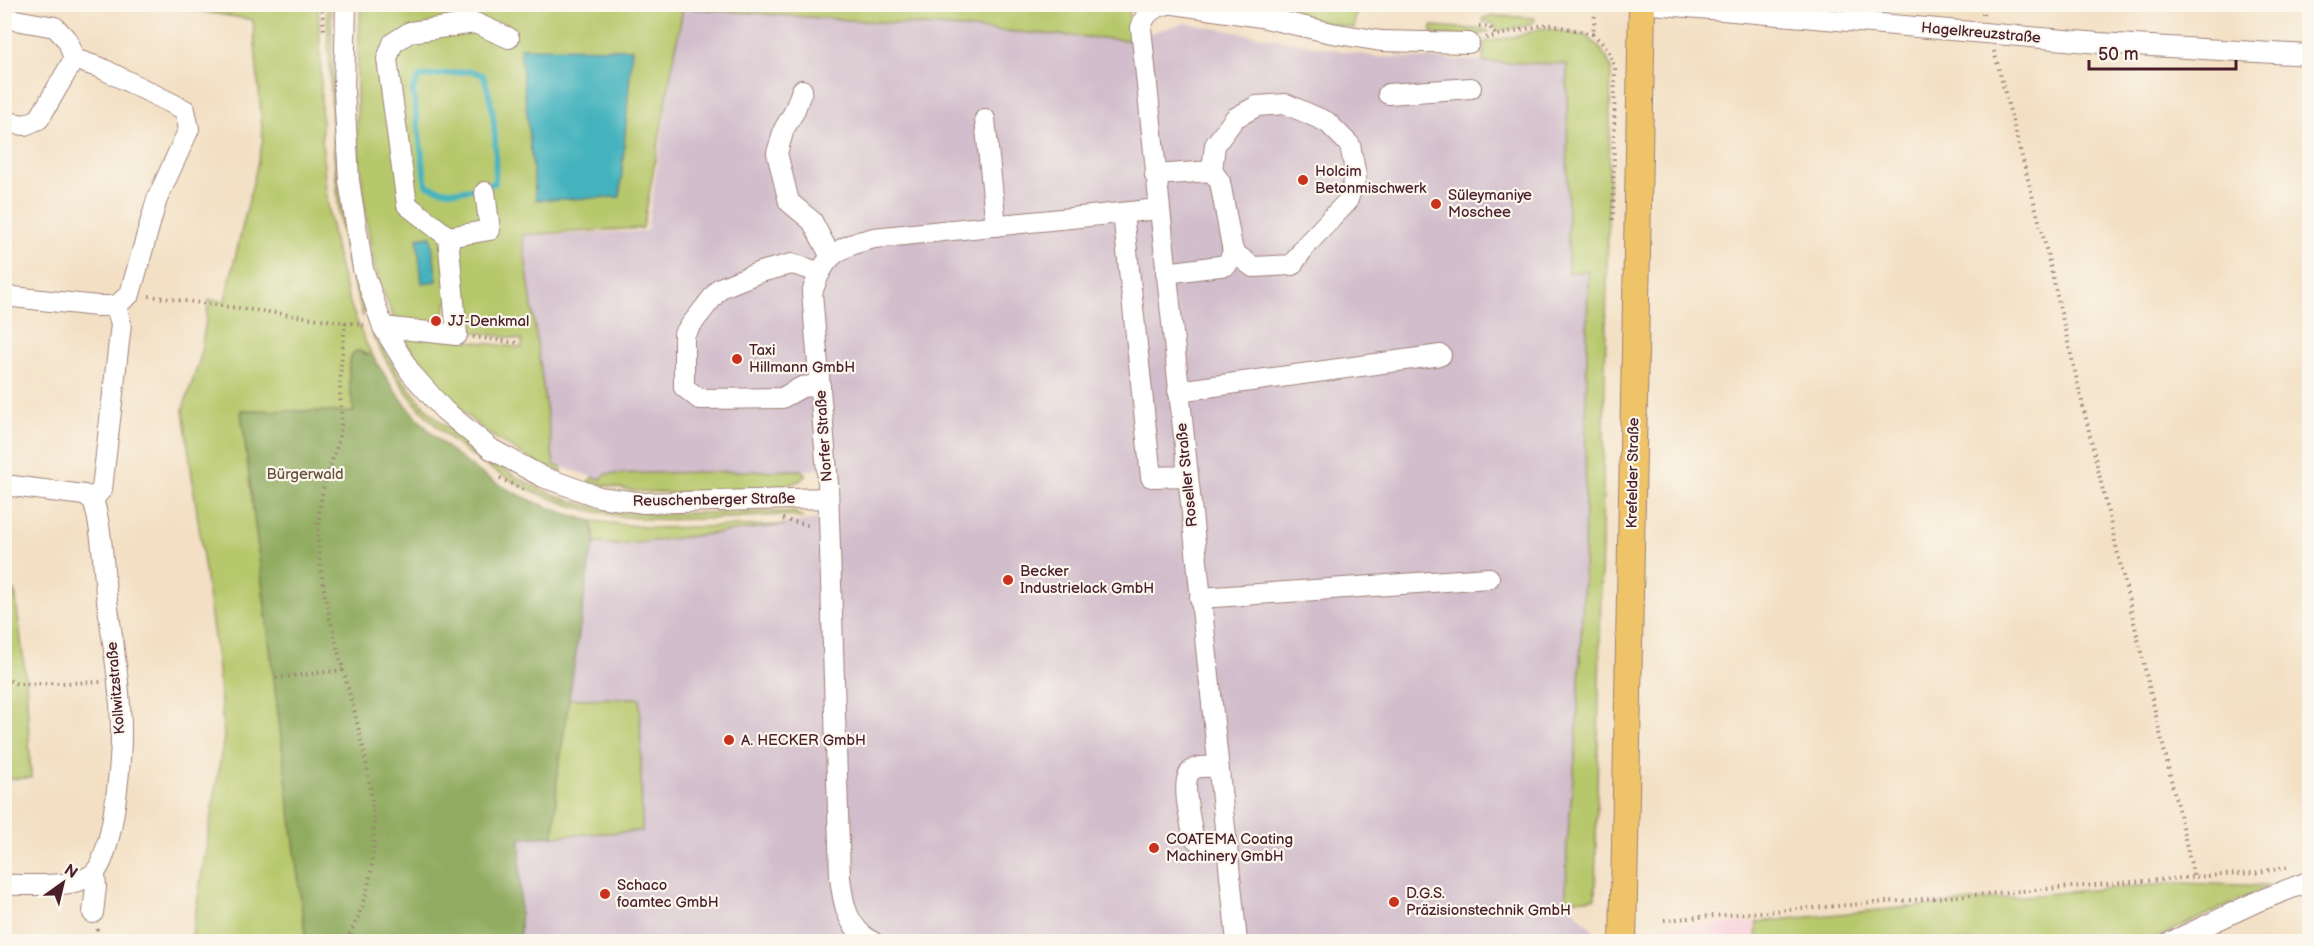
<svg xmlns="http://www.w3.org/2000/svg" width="2314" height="946" font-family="'Balsamiq Sans',sans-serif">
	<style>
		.built { fill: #f6cfd9 }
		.industrial { fill: #d1bdcb }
		.green { fill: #b7c86c; stroke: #80744c; stroke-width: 1.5 }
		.forest { fill: #91ac60; stroke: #6e6646; stroke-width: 1.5 }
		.water { fill: #44b3be; stroke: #476974; stroke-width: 1.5 }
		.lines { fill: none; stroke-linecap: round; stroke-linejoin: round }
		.stream { stroke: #44b3be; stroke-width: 6 }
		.minor-casing { stroke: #9e8078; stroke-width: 22 }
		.major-casing { stroke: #9e8078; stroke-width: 28 }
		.path { stroke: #9e8078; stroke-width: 4; stroke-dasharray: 1.5 4.5; stroke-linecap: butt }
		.minor { stroke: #fff; stroke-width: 20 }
		.major { stroke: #efc469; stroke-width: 26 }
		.poi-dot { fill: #c8321e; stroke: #fbf7ec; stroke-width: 2 }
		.labels { text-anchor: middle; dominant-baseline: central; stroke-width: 4.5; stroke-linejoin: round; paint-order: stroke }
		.street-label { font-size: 15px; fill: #4a1f2b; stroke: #fbf7ec }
		.poi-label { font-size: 15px; fill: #4a1f2b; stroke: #fbf7ec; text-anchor: start }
		.park-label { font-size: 15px; fill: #6b523e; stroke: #fbf7ec }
	</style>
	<rect width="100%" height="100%" fill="#fbf7ec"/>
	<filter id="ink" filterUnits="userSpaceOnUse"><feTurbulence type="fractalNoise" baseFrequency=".0167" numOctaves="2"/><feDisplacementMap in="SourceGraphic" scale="12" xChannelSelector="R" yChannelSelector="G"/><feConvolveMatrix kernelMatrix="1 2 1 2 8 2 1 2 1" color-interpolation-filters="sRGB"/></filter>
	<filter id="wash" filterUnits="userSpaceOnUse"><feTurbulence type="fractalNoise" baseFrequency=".008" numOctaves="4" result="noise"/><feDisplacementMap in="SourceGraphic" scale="24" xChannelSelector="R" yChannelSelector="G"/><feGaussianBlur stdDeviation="1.35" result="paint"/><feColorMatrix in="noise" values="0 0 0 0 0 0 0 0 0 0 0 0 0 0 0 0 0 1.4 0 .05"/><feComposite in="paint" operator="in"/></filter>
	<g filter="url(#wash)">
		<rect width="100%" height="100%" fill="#f3e0c4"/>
		<path class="built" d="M1757,922L1756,941L1648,942L1661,926Z"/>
		<path class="industrial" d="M682,8L1127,40L1185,23L1377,57L1567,64L1568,272L1588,271L1584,575L1576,747L1567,844L1566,901L1592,929V941H521L520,837L641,831L639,698L569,699L590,559L595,543L619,545L826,518L823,469L601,479L554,465L523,236L647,231Z"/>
		<g class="green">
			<path d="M1103,4L1129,7L1132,39L1127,40L683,8L643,228L522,235L554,465L561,467L562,474C494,445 443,404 405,340L408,336L417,334L522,348V340L474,332L459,301L447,302L439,328L395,321L375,270L367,225L357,135V67L361,5Z"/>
			<path d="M164,5H318C322,55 320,105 323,155C327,220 341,295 371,353L368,356L359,351L349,379L354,412L241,410L306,941H191L224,737L217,660L183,409L200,359L209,300L225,301L263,140L253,20Z"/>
			<path d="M326,5H330C334,49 332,94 335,138C339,199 347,252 365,310L363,316C356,291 347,266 343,240C331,161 332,83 326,5Z"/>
			<path d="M1235,5H1357L1354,28Z"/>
			<path d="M1495,16L1535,18L1534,22L1529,25L1498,31L1492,23L1483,22V18Z"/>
			<path d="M1432,26L1487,30L1489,32L1474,37L1431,34Z"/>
			<path d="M1543,28L1586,36C1597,43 1606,55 1611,67L1595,898L1566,901L1567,844L1576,747L1584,575L1588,271L1568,273L1567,64L1483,62L1484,42L1518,36Z"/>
			<path d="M372,335C384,346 391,362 400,376C409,388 419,401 429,411C486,466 557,509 638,513C690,515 742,511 794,512L803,518L784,515C739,517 693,521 647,519C559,514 473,471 416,404C398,383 385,358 372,335Z"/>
			<path d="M801,470L806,475L799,481L778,488L677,493L635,491L588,482L593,477L601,479L606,474Z"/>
			<path d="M592,521L655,528L785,525L619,545L595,543Z"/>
			<path d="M5,586L15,592L26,680L31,778L5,779Z"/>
			<path d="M640,698L642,831L554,836L557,779L569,699Z"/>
			<path d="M2180,883L2269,886L2149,941L1756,942L1757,922L2078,891Z"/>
		</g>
		<path class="forest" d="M359,351L368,355L371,353C421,441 494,497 592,521L595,543L590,559L557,778L554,836L520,838V941H306L241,410L354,412C352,393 343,369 354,352Z"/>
		<g class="water">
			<path d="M520,48L632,49L620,197L536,200Z"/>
			<path d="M431,236L437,281L422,283L417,238Z"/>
		</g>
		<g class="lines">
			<path class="stream" d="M471,71L483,75C496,109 497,147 495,183C467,190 454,196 426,185L413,90L419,77Z"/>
		</g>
	</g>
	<g filter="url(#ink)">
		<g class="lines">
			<g class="minor-casing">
				<g id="minor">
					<path d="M346,4L344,90L349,181L363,269L383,327L411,373L444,410L491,449L543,477L599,497L644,503L828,498"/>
					<path d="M1169,4C1154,7 1145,12 1141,28L1237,942"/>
					<path d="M1174,4L1261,17L1332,33L1381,41L1469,43"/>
					<path d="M1653,4L2099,43L2310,55"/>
					<path d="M4,18L55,27L68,41L74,59"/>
					<path d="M802,90L794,112L784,129L777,153L789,202L812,221L831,257"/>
					<path d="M1388,94L1471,88"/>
					<path d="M985,119L996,226"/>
					<path d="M4,122L25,125L39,119L74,59L101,68L185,110L189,129L157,199L130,294L116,306"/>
					<path d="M1212,171L1215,145L1235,118L1257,106L1286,104L1327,122L1350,145L1356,176L1347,202L1307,244L1292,265L1253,267L1233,252"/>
					<path d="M1155,175L1212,171L1220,182L1233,252L1227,265L1166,273"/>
					<path d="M1123,213L1151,477L1187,476"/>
					<path d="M448,237L490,230L485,192"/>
					<path d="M819,272L792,264L760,272L720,288L684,334V387L699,399L782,398L802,387L820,385"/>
					<path d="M4,296L97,306H116L121,324L102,489L93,499"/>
					<path d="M383,327L457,335L448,237L407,205L387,59L393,43L410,32L475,23L509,38"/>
					<path d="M1178,391L1441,355"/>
					<path d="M4,485L84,495L93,499C102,529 103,562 106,593C112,639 121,687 121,733C121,760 113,859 93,874C75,889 28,884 4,885"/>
					<path d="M1200,598L1489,578"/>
					<path d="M1218,767C1210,767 1197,765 1191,771C1180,782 1191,822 1193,836C1201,847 1214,843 1226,843"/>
					<path d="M93,913L96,887L95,874"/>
					<path d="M873,942C847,928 843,904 840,877L828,484L812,293C824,255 837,247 874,238L1159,209"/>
					<path d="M2171,942L2256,902L2310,881"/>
				</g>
			</g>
			<g class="major-casing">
				<path id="major" d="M1623,942L1642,4"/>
			</g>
			<g class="path">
				<path d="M322,4L324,31"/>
				<path d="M1596,4L1593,34L1608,49L1615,68L1613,221"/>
				<path d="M1983,15L1984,4"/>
				<path d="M1479,26L1490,27L1496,36"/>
				<path d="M1486,38L1548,24L1593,34"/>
				<path d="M1994,51L2043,236L2194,877L2252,873L2291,867"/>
				<path d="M149,296L364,325"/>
				<path d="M345,322C343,345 340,368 340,391C340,404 343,418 340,432C337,449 331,463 326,479C320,498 318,519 318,538C323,669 421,818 345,942"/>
				<path d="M473,337L518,343"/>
				<path d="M500,478L523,490"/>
				<path d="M783,519L811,526"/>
				<path d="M4,524L7,505"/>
				<path d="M4,678L17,684L101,682"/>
				<path d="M276,678L343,670"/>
				<path d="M1664,920L2194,877"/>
				<path d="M97,929L100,942"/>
			</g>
			<use href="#minor" class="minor"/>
			<use href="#major" class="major"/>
		</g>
	</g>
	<g class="poi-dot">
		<circle cx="1303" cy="180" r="6"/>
		<circle cx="1436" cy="204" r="6"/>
		<circle cx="436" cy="321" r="6"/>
		<circle cx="737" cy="359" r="6"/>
		<circle cx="1008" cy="580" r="6"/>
		<circle cx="729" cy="740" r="6"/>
		<circle cx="1154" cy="848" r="6"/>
		<circle cx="605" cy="894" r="6"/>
		<circle cx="1394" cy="902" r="6"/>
	</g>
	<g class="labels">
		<g class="street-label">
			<text transform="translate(1981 33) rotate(5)">Hagelkreuzstraße</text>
			<text transform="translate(824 436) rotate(-94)">Norfer Straße</text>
			<text transform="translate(1633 473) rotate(-89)">Krefelder Straße</text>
			<text transform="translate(1187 475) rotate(-96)">Roseller Straße</text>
			<text transform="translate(714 500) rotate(-1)">Reuschenberger Straße</text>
			<text transform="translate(116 688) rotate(-95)">Kollwitzstraße</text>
		</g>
		<g class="poi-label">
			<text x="1315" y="171">Holcim<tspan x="1315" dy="17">Betonmischwerk</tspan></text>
			<text x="1448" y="195">Süleymaniye<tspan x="1448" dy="17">Moschee</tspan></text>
			<text x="448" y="321">JJ-Denkmal</text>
			<text x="749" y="350">Taxi<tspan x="749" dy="17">Hillmann GmbH</tspan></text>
			<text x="1020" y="571">Becker<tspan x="1020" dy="17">Industrielack GmbH</tspan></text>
			<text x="741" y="740">A. HECKER GmbH</text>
			<text x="1166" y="839">COATEMA Coating<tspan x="1166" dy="17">Machinery GmbH</tspan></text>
			<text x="617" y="885">Schaco<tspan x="617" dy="17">foamtec GmbH</tspan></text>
			<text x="1406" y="893">D.G.S.<tspan x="1406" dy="17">Präzisionstechnik GmbH</tspan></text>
		</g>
		<g class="park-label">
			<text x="305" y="474">Bürgerwald</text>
		</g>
	</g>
	<rect width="2314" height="946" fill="none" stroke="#fbf7ec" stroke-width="24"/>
	<g transform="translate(63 883) rotate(34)" stroke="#fbf7ec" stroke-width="4.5" paint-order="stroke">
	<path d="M0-4.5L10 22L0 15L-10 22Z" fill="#4a1f2b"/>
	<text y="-9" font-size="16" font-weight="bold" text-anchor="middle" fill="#4a1f2b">N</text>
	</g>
	<path d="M2089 60v9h147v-9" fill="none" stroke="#4a1f2b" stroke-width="3"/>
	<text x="2098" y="60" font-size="18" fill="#4a1f2b" stroke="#fbf7ec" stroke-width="4.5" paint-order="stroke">50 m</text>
</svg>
